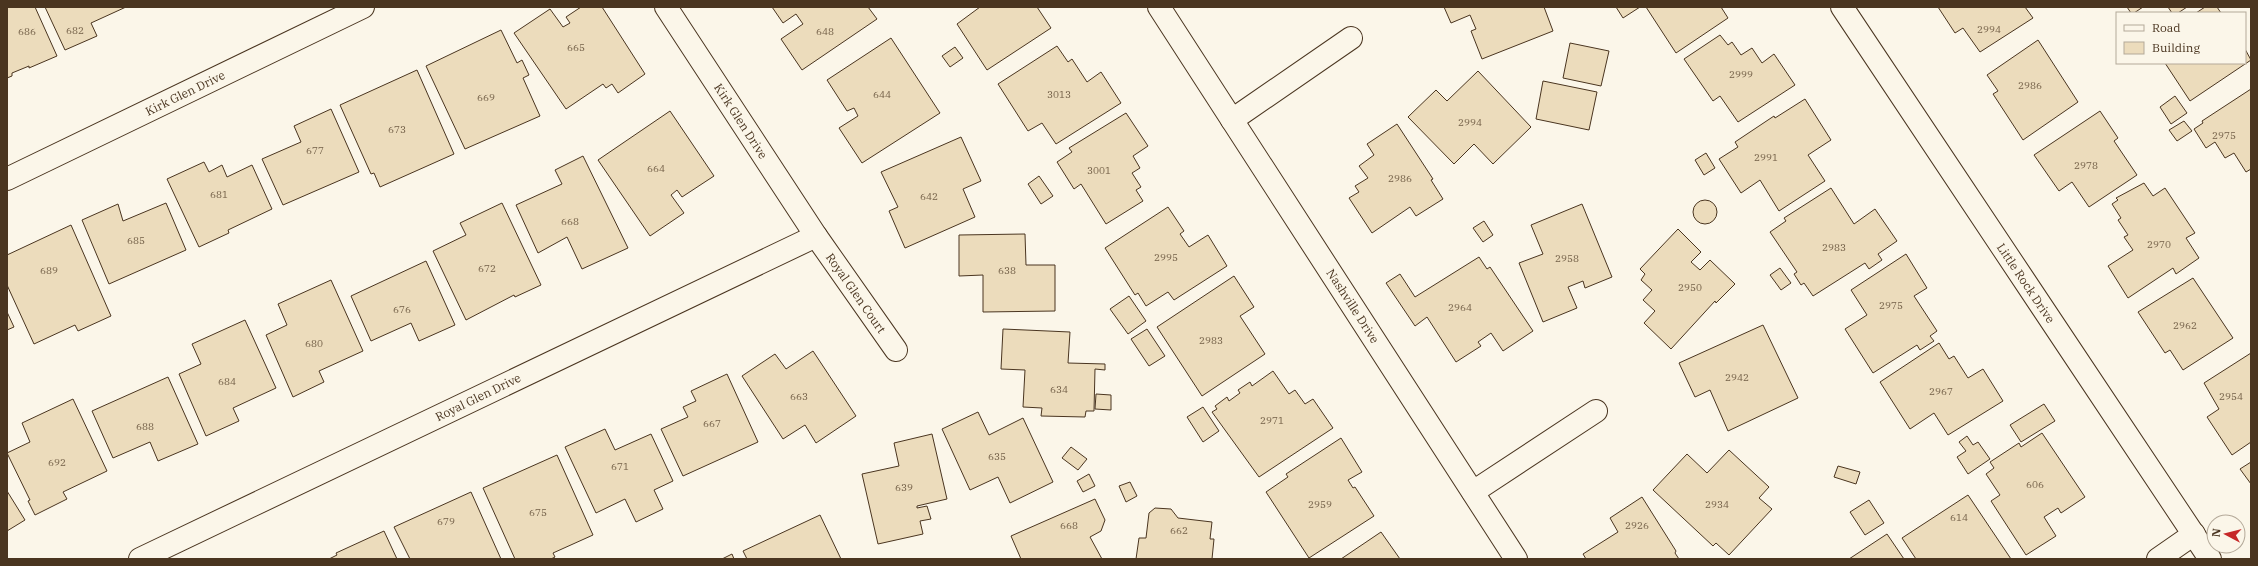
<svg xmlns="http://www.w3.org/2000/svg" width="2258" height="566" font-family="'IBM Plex Serif',serif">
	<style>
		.building { fill: #ecdcbc; stroke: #4a3520 }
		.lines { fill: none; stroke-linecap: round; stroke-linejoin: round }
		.street-casing { stroke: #4a3520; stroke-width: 24 }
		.street { stroke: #fbf6e9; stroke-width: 22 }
		.labels { text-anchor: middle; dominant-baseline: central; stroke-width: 3; stroke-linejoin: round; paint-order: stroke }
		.number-label { font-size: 10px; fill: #725f47 }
		.street-label { font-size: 12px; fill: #4a3520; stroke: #fbf6e9 }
	</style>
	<rect width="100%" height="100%" fill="#fbf6e9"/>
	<g class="building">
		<path d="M7,7H35L57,56L29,68V66L12,73V76L7,78Z"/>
		<path d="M45,7H126L91,23L97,36L65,50Z"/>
		<path d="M581,7H602L645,74L618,93L612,84L606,88L603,84L566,109L514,33L550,9L563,27L570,23L566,17Z"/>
		<path d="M772,7H868L877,19L802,70L781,39L803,24L796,14L783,23Z"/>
		<path d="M980,7H1037L1051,28L987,70L957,24Z"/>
		<path d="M1444,7H1544L1553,31L1482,59L1471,31L1476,29L1470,15L1451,23Z"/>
		<path d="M1616,7H1640L1623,18Z"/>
		<path d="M1646,7H1721L1728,18L1676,53Z"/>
		<path d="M1938,7H2025L2033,18L1980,52L1963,28L1955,33Z"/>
		<path d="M2127,7H2143L2134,13H2131Z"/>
		<path d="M2168,7H2187L2178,13H2172Z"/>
		<path d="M2205,7H2217L2221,13H2196Z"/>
		<path d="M501,30L517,63L522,60L529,75L523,78L540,116L465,149L426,66Z"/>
		<path d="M1720,35L1728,45L1732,42L1741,55L1752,48L1762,63L1774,54L1795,85L1738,122L1720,96L1713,101L1684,59Z"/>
		<path d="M891,38L940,113L862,163L839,128L858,116L854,108L847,111L827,80Z"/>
		<path d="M2038,40L2078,102L2023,140L1993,94L1998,91L1987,75Z"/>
		<path d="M1570,43L1609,51L1601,86L1563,78Z"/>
		<path d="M1057,46L1068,62L1072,59L1087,82L1101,72L1121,103L1056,144L1042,123L1028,131L998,84Z"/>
		<path d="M955,47L963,58L950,67L942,56Z"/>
		<path d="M2245,49L2251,60L2190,101L2165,63H2245Z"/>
		<path d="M417,70L454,154L380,187L374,173L371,174L340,105Z"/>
		<path d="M1478,71L1531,127L1493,164L1474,144L1454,164L1408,117L1436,90L1447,101Z"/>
		<path d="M1543,81L1597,92L1589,130L1536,119Z"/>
		<path d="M2251,89V169L2246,172L2234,153L2225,158L2215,142L2206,148L2194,129L2203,123L2202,121Z"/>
		<path d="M2175,96L2187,113L2171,124L2160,107Z"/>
		<path d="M1805,99L1831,140L1808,155L1825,181L1779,211L1760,180L1741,193L1719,159L1738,147L1735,142L1774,116L1775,118Z"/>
		<path d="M331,109L359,172L283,205L262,159L301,142L294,126Z"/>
		<path d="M670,111L714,176L682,197L677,190L671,195L684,213L650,236L598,160Z"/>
		<path d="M2100,111L2118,138L2114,141L2137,175L2089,207L2072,182L2059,191L2034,155Z"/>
		<path d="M1126,113L1148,146L1133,156L1140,168L1132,173L1141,187L1136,190L1143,201L1106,224L1081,184L1074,189L1057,162L1072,152L1069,148Z"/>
		<path d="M2184,121L2192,131L2177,141L2169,130Z"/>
		<path d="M1397,124L1433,179L1431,180L1443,199L1416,216L1410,207L1372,233L1349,198L1359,192L1355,186L1368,178L1359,166L1374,155L1367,144Z"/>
		<path d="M961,137L981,181L963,189L975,217L905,248L889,211L898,207L881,172Z"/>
		<path d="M1706,153L1715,168L1704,175L1695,160Z"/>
		<path d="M583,156L628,248L582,269L567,237L538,253L516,205L562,184L555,170Z"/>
		<path d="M204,162L209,172L222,165L227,177L252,165L272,209L228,230L229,233L199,247L167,179Z"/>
		<path d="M1039,176L1053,196L1041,204L1028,184Z"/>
		<path d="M2144,183L2153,196L2165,188L2195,233L2186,238L2199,258L2176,274L2173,268L2128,298L2108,266L2133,250L2124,237L2128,235L2118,220L2121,218L2112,204L2118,200L2116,198Z"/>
		<path d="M1831,188L1854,224L1875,209L1897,241L1878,254L1882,260L1869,269L1865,263L1813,296L1804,283L1801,285L1794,274L1797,272L1770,232L1786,221L1784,218Z"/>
		<circle cx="1705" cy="212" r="12"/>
		<path d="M166,203L186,250L109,284L82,220L118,204L123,221Z"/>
		<path d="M502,203L541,285L515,297L514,295L466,320L433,251L466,235L460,223Z"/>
		<path d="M1582,204L1612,277L1585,288L1583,281L1568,287L1577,308L1543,322L1519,263L1543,254L1531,225Z"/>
		<path d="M1168,207L1184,231L1180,234L1189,247L1208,235L1227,266L1174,300L1168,292L1146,306L1138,293L1135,295L1105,248Z"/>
		<path d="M1484,221L1493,235L1483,242L1473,228Z"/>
		<path d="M71,225L111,316L78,331L75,325L34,344L7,285V255Z"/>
		<path d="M1678,229L1701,252L1691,262L1700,270L1710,260L1735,284L1716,303L1715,301L1671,349L1644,323L1655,311L1643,300L1652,290L1641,280L1645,274L1640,269Z"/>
		<path d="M1025,234L1026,265H1055V311L983,312V275L959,276V235Z"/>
		<path d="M1906,254L1927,288L1914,296L1937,331L1930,336L1934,341L1920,350L1917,345L1873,373L1845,329L1867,315L1851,290Z"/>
		<path d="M1479,257L1487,269L1490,267L1533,331L1503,351L1491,333L1478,342L1481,346L1456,362L1427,317L1415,326L1386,283L1400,274L1415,297Z"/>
		<path d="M426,261L455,325L419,341L411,323L371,341L351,296Z"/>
		<path d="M1780,268L1791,283L1781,290L1770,275Z"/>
		<path d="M1234,276L1254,307L1240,316L1265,354L1202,396L1157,327Z"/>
		<path d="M2193,278L2233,338L2183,370L2170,350L2165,353L2138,312Z"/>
		<path d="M331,280L363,351L319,371L324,382L293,397L266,335L287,325L278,304Z"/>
		<path d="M1129,296L1146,321L1128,334L1110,309Z"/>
		<path d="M7,312L14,327L7,330Z"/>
		<path d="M245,320L276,388L233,408L239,421L206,436L179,374L201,364L192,344Z"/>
		<path d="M1763,325L1798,398L1728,431L1710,390L1695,397L1679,363Z"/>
		<path d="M1003,329L1070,332L1068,363L1105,364V370L1095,369L1094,411H1086L1085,417L1041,416L1042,408L1023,407L1025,370L1001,369Z"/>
		<path d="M1147,329L1165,356L1149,366L1131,339Z"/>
		<path d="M1939,343L1949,359L1954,356L1968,378L1983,369L2003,401L1948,435L1934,413L1910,429L1880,382Z"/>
		<path d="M813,351L856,416L816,443L805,425L783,439L742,376L775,354L786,369Z"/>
		<path d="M2251,353V442L2232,455L2207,417L2219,409L2204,383Z"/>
		<path d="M1273,371L1289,394L1295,390L1305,404L1313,399L1333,428L1259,477L1212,412L1217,409L1215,406L1227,397L1229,401L1240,393L1238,390L1250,382L1252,386Z"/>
		<path d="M727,374L758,442L683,476L661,429L688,417L683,407L696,401L691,391Z"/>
		<path d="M168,377L198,444L158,461L150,442L113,458L92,411Z"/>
		<path d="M1096,394L1111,395V410L1095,409Z"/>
		<path d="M73,399L107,471L63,492L67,499L35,515L28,501L30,500L7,453L30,442L22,423Z"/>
		<path d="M2044,404L2055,421L2021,442L2010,425Z"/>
		<path d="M1203,407L1219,431L1203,442L1187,417Z"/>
		<path d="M978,412L989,435L1023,418L1053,482L1010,503L998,477L970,490L942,429Z"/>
		<path d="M605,429L615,450L651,434L673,481L654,490L663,509L636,522L625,499L596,513L565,447Z"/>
		<path d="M2042,433L2085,497L2061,513L2058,508L2044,517L2056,536L2026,555L1991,501L2000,495L1986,474L1994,468L1990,462L2019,443L2021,447Z"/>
		<path d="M932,434L947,499L917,506V508L927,506L931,519L920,521L923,534L878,544L862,474L899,466L894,443Z"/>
		<path d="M1967,436L1973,445L1978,442L1990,459L1968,474L1957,457L1966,451L1959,442Z"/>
		<path d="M1341,438L1362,472L1348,480L1353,488L1355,487L1374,516L1309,558L1266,492L1288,477L1286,474Z"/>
		<path d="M1071,447L1087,459L1078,470L1062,458Z"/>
		<path d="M1729,450L1769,487L1759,498L1772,509L1729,555L1716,543L1713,546L1653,490L1687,454L1707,473Z"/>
		<path d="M557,455L593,535L553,553L555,557L551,559H515L483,488Z"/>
		<path d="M2251,462V484L2240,469Z"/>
		<path d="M1838,466L1860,472L1856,484L1834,477Z"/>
		<path d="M1089,474L1095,486L1083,492L1077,481Z"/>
		<path d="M1130,482L1137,496L1126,502L1119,486Z"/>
		<path d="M7,491L25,520L7,531Z"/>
		<path d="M471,492L501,559H410L394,527Z"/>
		<path d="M1968,495L2011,559H1916L1902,538Z"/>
		<path d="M1642,497L1676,551L1675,553L1679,559H1586L1583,554L1618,532L1610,518Z"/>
		<path d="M1095,499L1105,520L1101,531L1090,537L1102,559H1021L1011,536Z"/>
		<path d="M1869,500L1884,523L1865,535L1850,512Z"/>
		<path d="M1155,508L1171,509L1178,518L1212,522L1210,539H1214L1212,559H1136L1139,538H1146L1149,513Z"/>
		<path d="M820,515L841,559H747L743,551Z"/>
		<path d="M384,531L397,559H329L337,555L336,553Z"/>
		<path d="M1381,532L1400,559H1341Z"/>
		<path d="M1887,534L1904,559H1849Z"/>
		<path d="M732,554L734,559H722Z"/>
	</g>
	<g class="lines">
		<g class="street-casing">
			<g id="street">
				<path d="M666,7L816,236L896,350"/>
				<path d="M1159,7L1516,559"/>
				<path d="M1842,7L2210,559"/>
				<path d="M1232,120L1351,38"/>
				<path d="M7,179L363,7"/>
				<path d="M1473,492L1596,411"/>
				<path d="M140,559L816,236"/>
				<path d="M2158,559L2194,534"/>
			</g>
		</g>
		<use href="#street" class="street"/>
	</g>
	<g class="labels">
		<g class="number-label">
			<text x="1989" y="29">2994</text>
			<text x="75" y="30">682</text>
			<text x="27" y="31">686</text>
			<text x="825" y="31">648</text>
			<text x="576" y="47">665</text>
			<text x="1741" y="74">2999</text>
			<text x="2030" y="85">2986</text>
			<text x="882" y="94">644</text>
			<text x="1059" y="94">3013</text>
			<text x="486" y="97">669</text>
			<text x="1470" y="122">2994</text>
			<text x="397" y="129">673</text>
			<text x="2224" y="135">2975</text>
			<text x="315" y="150">677</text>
			<text x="1766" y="157">2991</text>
			<text x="2086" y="165">2978</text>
			<text x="656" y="168">664</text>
			<text x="1099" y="170">3001</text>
			<text x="1400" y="178">2986</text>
			<text x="219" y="194">681</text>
			<text x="929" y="196">642</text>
			<text x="570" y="221">668</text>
			<text x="136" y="240">685</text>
			<text x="2159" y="244">2970</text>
			<text x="1834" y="247">2983</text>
			<text x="1166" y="257">2995</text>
			<text x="1567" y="258">2958</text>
			<text x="487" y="268">672</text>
			<text x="49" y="270">689</text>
			<text x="1007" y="270">638</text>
			<text x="1690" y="287">2950</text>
			<text x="1891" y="305">2975</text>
			<text x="1460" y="307">2964</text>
			<text x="402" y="309">676</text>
			<text x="2185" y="325">2962</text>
			<text x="1211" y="340">2983</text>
			<text x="314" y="343">680</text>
			<text x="1737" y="377">2942</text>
			<text x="227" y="381">684</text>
			<text x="1059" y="389">634</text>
			<text x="1941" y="391">2967</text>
			<text x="799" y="396">663</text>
			<text x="2231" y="396">2954</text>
			<text x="1272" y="420">2971</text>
			<text x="712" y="423">667</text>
			<text x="145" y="426">688</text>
			<text x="997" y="456">635</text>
			<text x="57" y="462">692</text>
			<text x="620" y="466">671</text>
			<text x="2035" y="484">606</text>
			<text x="904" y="487">639</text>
			<text x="1320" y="504">2959</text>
			<text x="1717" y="504">2934</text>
			<text x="538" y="512">675</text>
			<text x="1959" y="517">614</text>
			<text x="446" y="521">679</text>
			<text x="1069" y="525">668</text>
			<text x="1637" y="525">2926</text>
			<text x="1179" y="530">662</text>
		</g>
		<g class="street-label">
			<text transform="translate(185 93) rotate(-26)">Kirk Glen Drive</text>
			<text transform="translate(741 121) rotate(57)">Kirk Glen Drive</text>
			<text transform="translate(2026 283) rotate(56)">Little Rock Drive</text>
			<text transform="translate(856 293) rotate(55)">Royal Glen Court</text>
			<text transform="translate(1353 306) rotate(57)">Nashville Drive</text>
			<text transform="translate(478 397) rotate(-26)">Royal Glen Drive</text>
		</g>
	</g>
	<rect width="2258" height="566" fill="none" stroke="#4a3520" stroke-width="16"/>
	<rect x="2116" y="12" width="130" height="52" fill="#fbf6e9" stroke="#b4a999"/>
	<rect x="2124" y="25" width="20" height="6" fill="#fbf6e9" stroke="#b4a999"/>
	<text x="2152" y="32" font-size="12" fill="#4a3520">Road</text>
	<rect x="2124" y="42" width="20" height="12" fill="#ecdcbc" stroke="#b4a999"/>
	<text x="2152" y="52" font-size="12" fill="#4a3520">Building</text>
	<g transform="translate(2226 534) rotate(277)"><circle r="19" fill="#fbf6e9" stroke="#b4a999"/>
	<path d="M0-3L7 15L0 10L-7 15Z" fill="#c62828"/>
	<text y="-6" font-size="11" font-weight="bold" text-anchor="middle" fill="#4a3520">N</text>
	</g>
</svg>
